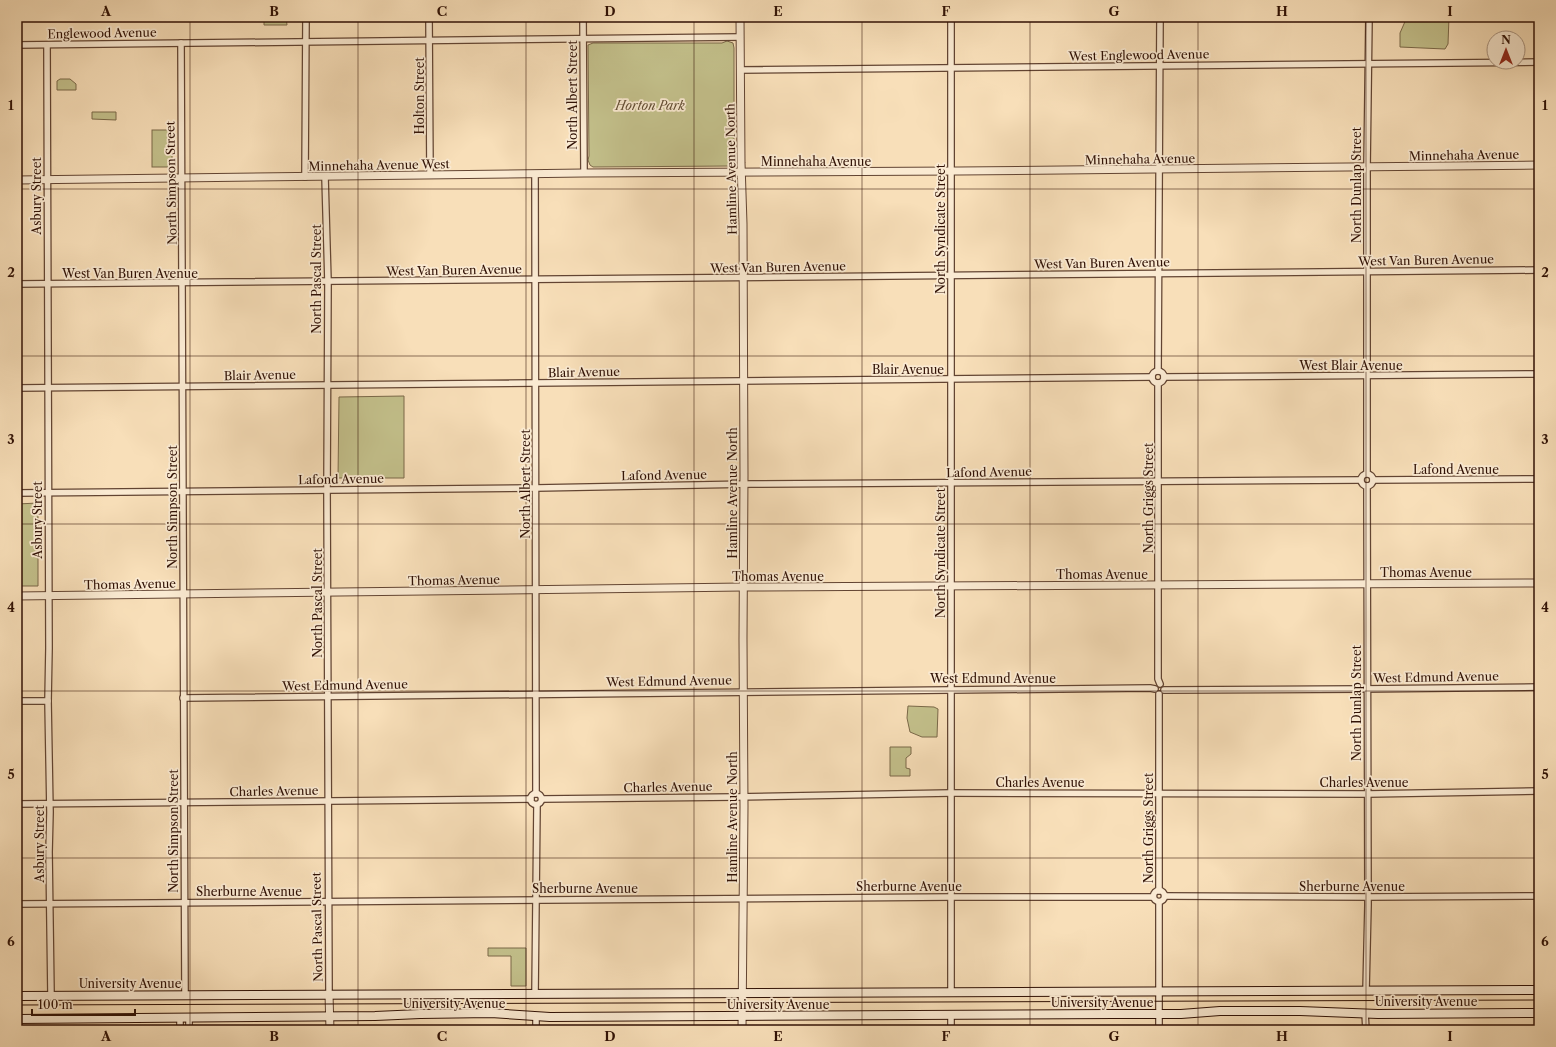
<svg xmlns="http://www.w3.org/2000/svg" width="1556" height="1047" font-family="'Libre Caslon Text',serif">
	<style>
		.green { fill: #c3c08b; stroke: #7a6848 }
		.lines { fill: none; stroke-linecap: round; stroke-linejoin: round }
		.minor-casing { stroke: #624432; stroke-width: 8 }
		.tertiary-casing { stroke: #624432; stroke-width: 9 }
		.secondary-casing { stroke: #301105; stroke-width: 10 }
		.minor { stroke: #faead2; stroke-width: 5.5 }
		.tertiary { stroke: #faead2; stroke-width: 7 }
		.secondary { stroke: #faead2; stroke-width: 8 }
		.tram { stroke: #301105; stroke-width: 1 }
		.grid { fill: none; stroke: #301105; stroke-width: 1; stroke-opacity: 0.55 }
		.labels { text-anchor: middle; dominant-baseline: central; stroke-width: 3.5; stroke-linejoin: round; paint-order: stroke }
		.street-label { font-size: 12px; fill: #301105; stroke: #faead2 }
		.park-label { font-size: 12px; font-style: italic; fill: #634e34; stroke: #faead2 }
		.neatline { fill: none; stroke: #301105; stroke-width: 1.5 }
		.grid-label { font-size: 13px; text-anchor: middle; font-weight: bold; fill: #301105 }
	</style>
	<rect width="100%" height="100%" fill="#f8dfb9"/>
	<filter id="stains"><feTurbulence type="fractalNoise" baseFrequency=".005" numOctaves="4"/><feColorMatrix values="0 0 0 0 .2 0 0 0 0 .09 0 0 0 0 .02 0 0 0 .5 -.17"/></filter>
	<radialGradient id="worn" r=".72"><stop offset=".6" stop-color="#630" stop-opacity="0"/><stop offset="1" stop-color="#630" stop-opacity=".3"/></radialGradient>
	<g class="green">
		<path d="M264,17H286L287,25H264Z"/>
		<path d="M1407,17H1449L1448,44L1445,49L1400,47V33Z"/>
		<path d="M727,41L733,43L734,48V147L732,164L729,166L593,167L590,165L588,160L589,156L588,45L593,43H722Z"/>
		<path d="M60,79H70L76,84V90H57V81Z"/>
		<path d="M92,112H116V120L92,119Z"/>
		<rect x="152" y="130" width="20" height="37"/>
		<path d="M404,396V478H338L339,397Z"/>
		<path d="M38,503V586H17V504Z"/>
		<path d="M908,706L934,707L938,709L937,737H922L910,732L907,718Z"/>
		<path d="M890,747H911V754L906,758V768L910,769V776H890Z"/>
		<path d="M488,948H526V986H511V956H488Z"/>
	</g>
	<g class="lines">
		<g class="minor-casing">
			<g id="minor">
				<path d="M429,17L430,175"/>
				<path d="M583,17L584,173"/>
				<path d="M181,43L185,995"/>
				<path d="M17,45L740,37"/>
				<path d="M47,45L49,648L48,701L50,812L49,852L51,995"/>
				<path d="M740,70L1539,62"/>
				<path d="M535,174L536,794"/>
				<path d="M305,177L306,17"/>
				<path d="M325,177L328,282L327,490L329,994"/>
				<path d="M17,284L1539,270"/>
				<path d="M1158,371L1160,17"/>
				<circle cx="1158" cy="377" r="6"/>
				<path d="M1164,377L1539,374"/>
				<path d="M1158,383V679L1160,684"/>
				<path d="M17,388L1152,377"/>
				<path d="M1367,473V168L1369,17"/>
				<circle cx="1367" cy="480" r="6"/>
				<path d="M1373,480L1539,479"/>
				<path d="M17,493L536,488L751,484L1360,480"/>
				<path d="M1164,690L1361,689L1539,687"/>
				<path d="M183,698L1150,688L1155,689"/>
				<path d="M17,701H48"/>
				<circle cx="536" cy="799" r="5.5"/>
				<path d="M542,799L735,797L950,793L1368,794L1539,791"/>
				<path d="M17,804L531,799"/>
				<circle cx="1159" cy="896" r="5.5"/>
				<path d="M1159,891V694"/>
				<path d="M1165,896L1368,897L1539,896"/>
				<path d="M1159,902V1030"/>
				<path d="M17,904L951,897H1153"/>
				<path d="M1366,991L1368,905L1367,486"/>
				<path d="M951,992V17"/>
				<path d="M535,994L537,805"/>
				<path d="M1365,1013L1366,1030"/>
				<path d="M951,1015V1030"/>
				<path d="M180,1018V1030"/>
				<path d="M189,1018V1030"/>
				<path d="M536,1030V1016"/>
			</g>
		</g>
		<g class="tertiary-casing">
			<g id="tertiary">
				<path d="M740,17L741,163L743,224L744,475L743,639L744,807L742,1030"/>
				<path d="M17,180L584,173L959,171L1539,165"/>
				<path d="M17,596L743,587L1539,583"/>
				<path d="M329,994L330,1030"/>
			</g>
		</g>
		<g class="secondary-casing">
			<g id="secondary">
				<path d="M17,996L1539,990"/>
				<path d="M17,1019L375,1016L420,1014L491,1013L550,1017L1113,1014H1181L1220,1011H1300L1378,1014L1539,1013"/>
			</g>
		</g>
		<use href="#minor" class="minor"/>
		<use href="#tertiary" class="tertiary"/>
		<use href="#secondary" class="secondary"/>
		<path class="tram" d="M17,1005L1539,1000"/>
	</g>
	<path class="grid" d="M190,17V1030M358,17V1030M526,17V1030M694,17V1030M862,17V1030M1030,17V1030M1198,17V1030M1366,17V1030M17,189H1539M17,356H1539M17,524H1539M17,691H1539M17,858H1539"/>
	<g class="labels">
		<g class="street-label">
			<text transform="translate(102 33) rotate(-1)">Englewood Avenue</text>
			<text transform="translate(1139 55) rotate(-1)">West Englewood Avenue</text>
			<text transform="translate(572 95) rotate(-90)">North Albert Street</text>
			<text transform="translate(419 96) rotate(-90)">Holton Street</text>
			<text transform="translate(1464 155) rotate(-1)">Minnehaha Avenue</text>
			<text transform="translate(1140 159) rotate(-1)">Minnehaha Avenue</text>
			<text x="816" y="161">Minnehaha Avenue</text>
			<text transform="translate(379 165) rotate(-1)">Minnehaha Avenue West</text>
			<text transform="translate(731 169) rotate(-91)">Hamline Avenue North</text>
			<text transform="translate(171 183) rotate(-91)">North Simpson Street</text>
			<text transform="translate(1356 185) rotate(-90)">North Dunlap Street</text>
			<text transform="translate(36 196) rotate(-90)">Asbury Street</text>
			<text transform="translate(940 229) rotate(-90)">North Syndicate Street</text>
			<text transform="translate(1426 260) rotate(-1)">West Van Buren Avenue</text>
			<text transform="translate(1102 263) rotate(-1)">West Van Buren Avenue</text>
			<text transform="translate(778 267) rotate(-1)">West Van Buren Avenue</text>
			<text transform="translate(454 270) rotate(-1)">West Van Buren Avenue</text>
			<text x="130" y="273">West Van Buren Avenue</text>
			<text transform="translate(316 279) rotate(-90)">North Pascal Street</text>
			<text x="1351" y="365">West Blair Avenue</text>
			<text x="908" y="369">Blair Avenue</text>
			<text transform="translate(584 372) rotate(-1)">Blair Avenue</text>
			<text transform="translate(260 375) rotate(-1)">Blair Avenue</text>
			<text x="1456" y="469">Lafond Avenue</text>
			<text transform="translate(989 472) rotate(-1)">Lafond Avenue</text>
			<text transform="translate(664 475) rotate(-1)">Lafond Avenue</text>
			<text transform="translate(341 479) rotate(-1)">Lafond Avenue</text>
			<text transform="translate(525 484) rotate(-90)">North Albert Street</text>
			<text transform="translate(732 493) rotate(-90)">Hamline Avenue North</text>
			<text transform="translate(1148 498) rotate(-90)">North Griggs Street</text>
			<text transform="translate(172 507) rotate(-90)">North Simpson Street</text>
			<text transform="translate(37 520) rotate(-90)">Asbury Street</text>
			<text transform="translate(940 553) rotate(-90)">North Syndicate Street</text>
			<text x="1426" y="572">Thomas Avenue</text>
			<text x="1102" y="574">Thomas Avenue</text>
			<text x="778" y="576">Thomas Avenue</text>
			<text transform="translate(454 580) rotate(-1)">Thomas Avenue</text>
			<text transform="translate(130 584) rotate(-1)">Thomas Avenue</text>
			<text transform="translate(317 603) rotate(-90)">North Pascal Street</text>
			<text transform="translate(1436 677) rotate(-1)">West Edmund Avenue</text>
			<text x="993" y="678">West Edmund Avenue</text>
			<text transform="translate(669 681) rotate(-1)">West Edmund Avenue</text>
			<text transform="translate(345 685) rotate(-1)">West Edmund Avenue</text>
			<text transform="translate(1356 703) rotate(-90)">North Dunlap Street</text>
			<text x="1040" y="782">Charles Avenue</text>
			<text x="1364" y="782">Charles Avenue</text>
			<text transform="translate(668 787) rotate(-1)">Charles Avenue</text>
			<text transform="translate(274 791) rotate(-1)">Charles Avenue</text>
			<text transform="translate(732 817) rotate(-90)">Hamline Avenue North</text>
			<text transform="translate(1148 828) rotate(-90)">North Griggs Street</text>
			<text transform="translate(173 831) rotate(-90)">North Simpson Street</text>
			<text transform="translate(39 844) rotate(-90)">Asbury Street</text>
			<text x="909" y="886">Sherburne Avenue</text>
			<text x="1352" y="886">Sherburne Avenue</text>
			<text x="585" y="888">Sherburne Avenue</text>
			<text x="249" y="891">Sherburne Avenue</text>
			<text transform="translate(317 927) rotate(-91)">North Pascal Street</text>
			<text x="130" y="983">University Avenue</text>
			<text x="1426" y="1001">University Avenue</text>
			<text x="1102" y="1002">University Avenue</text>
			<text x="454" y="1003">University Avenue</text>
			<text x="778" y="1004">University Avenue</text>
		</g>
		<g class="park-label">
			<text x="650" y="105">Horton Park</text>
		</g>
	</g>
	<rect width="1556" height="1047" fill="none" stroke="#f8dfb9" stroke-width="44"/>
	<g transform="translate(1506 50)"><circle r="19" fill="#faead2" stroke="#a99380"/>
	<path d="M0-3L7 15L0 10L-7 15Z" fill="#8f2418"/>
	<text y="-6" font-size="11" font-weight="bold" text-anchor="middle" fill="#301105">N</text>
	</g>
	<path d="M32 1009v6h103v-6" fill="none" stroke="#301105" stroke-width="2"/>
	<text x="38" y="1009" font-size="12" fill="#301105" stroke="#faead2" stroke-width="3" paint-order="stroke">100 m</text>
	<rect x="22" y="22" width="1512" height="1003" class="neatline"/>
	<g class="grid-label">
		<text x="106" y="16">A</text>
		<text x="274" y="16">B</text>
		<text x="442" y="16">C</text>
		<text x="610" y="16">D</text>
		<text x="778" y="16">E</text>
		<text x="946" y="16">F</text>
		<text x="1114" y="16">G</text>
		<text x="1282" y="16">H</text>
		<text x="1450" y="16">I</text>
		<text x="11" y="110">1</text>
		<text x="1545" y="110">1</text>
		<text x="11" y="277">2</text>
		<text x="1545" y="277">2</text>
		<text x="11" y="444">3</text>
		<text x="1545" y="444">3</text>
		<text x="11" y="612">4</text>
		<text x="1545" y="612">4</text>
		<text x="11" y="779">5</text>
		<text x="1545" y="779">5</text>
		<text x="11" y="946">6</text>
		<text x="1545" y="946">6</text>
		<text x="106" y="1041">A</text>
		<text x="274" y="1041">B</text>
		<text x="442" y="1041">C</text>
		<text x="610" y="1041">D</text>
		<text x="778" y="1041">E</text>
		<text x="946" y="1041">F</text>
		<text x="1114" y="1041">G</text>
		<text x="1282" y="1041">H</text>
		<text x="1450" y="1041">I</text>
	</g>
	<rect width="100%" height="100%" filter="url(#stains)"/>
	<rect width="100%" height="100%" fill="url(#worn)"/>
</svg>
